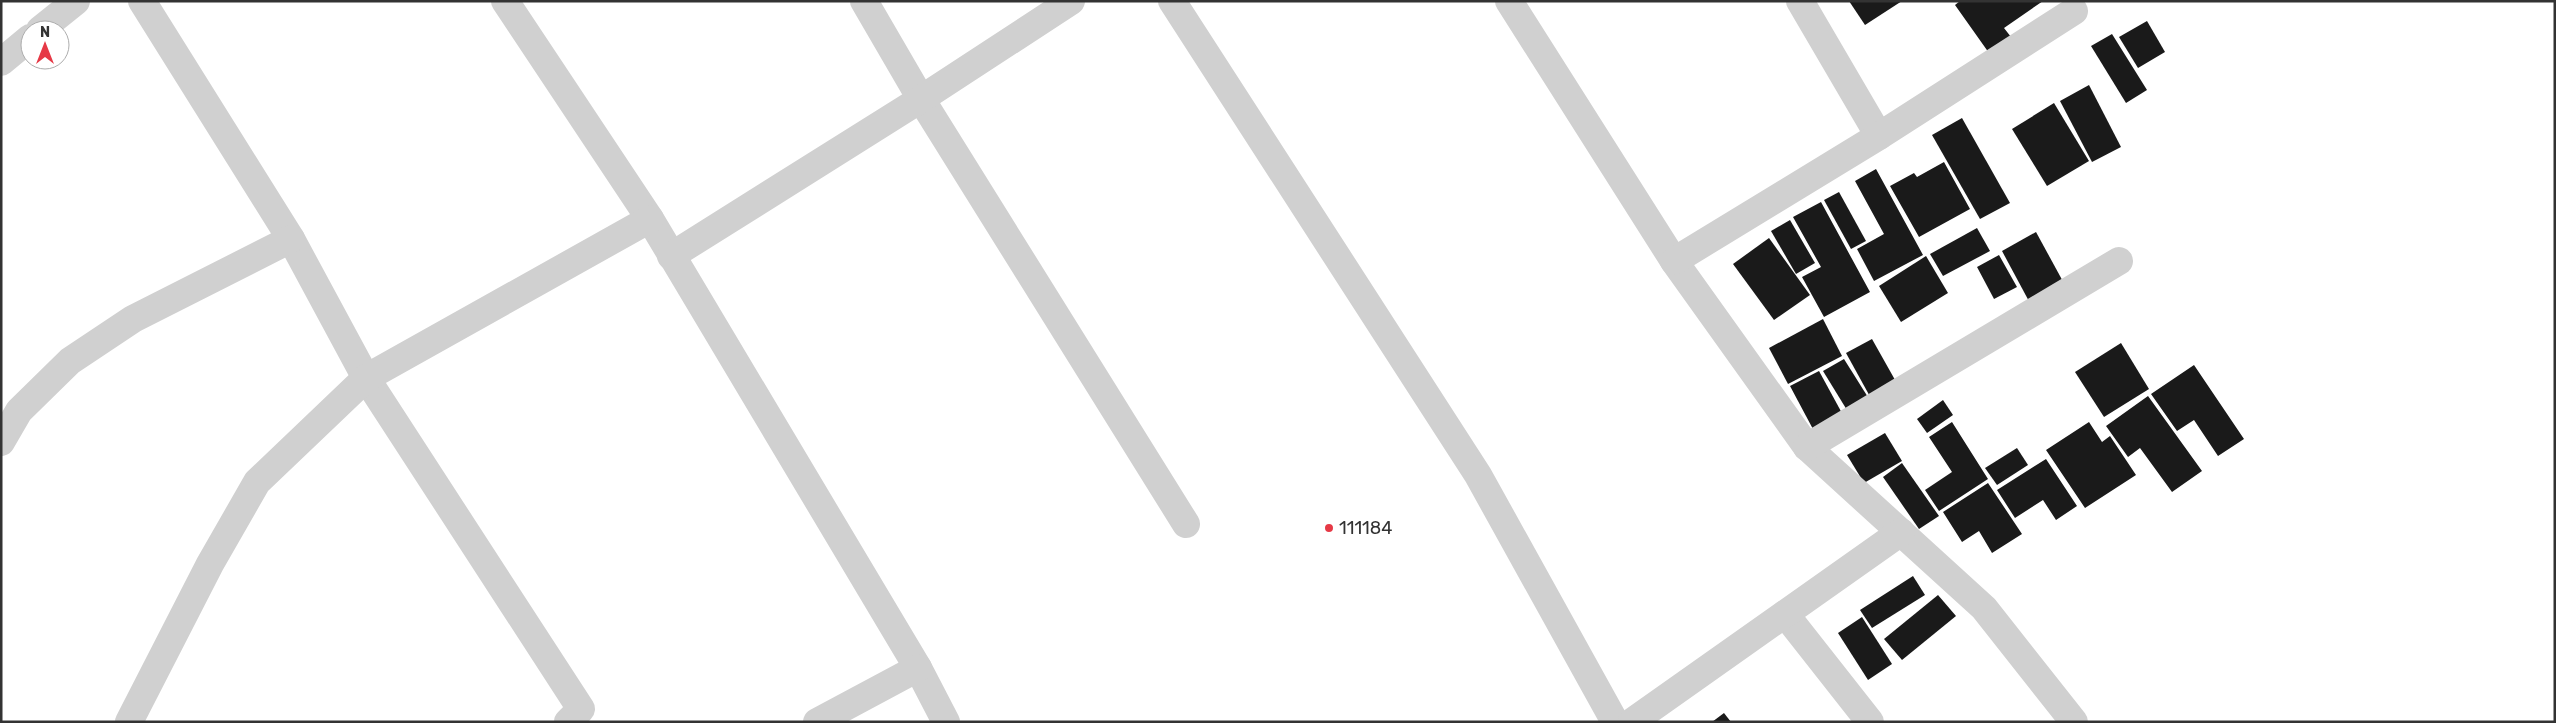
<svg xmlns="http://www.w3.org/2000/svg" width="2556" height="723" font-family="Rubik,sans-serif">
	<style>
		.building { fill: #1a1a1a }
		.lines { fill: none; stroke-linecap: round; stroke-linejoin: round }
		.minor { stroke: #d0d0d0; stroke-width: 28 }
		.poi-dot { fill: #e63946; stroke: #fff; stroke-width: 2 }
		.labels { text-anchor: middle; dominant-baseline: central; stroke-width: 5; stroke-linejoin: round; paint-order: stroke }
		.poi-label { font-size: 18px; fill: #333; stroke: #fff; text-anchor: start }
	</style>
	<rect width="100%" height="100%" fill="#fff"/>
	<g class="building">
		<path d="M1849,1H1902L1865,25Z"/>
		<path d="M1960,1H2043L2004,28L2011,37L1989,53L1955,5Z"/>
		<path d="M2147,21L2165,52L2138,68L2119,37Z"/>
		<path d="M2112,34L2147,90L2126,103L2091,46Z"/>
		<path d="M2089,85L2121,147L2092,162L2060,101Z"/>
		<path d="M2054,103L2089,161L2047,186L2012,129Z"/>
		<path d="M1962,118L2010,203L1980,219L1932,135Z"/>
		<path d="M1944,162L1970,209L1919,237L1890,186L1914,173L1917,177Z"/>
		<path d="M1876,169L1923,255L1874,281L1857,249L1884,234L1855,181Z"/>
		<path d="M1839,192L1866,241L1851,249L1824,200Z"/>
		<path d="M1821,202L1870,292L1824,317L1802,277L1821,267L1793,217Z"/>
		<path d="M1790,220L1815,263L1796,274L1771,231Z"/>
		<path d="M1977,228L1990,251L1943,276L1930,254Z"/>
		<path d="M2036,232L2066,287L2031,305L2002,251Z"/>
		<path d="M1769,238L1810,295L1774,320L1733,264Z"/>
		<path d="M1999,255L2017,287L1994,299L1977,267Z"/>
		<path d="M1926,256L1948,293L1901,322L1879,286Z"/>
		<path d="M1823,319L1842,356L1788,384L1769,348Z"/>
		<path d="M1872,339L1899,387L1873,402L1846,353Z"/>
		<path d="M2121,343L2149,389L2104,417L2075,372Z"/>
		<path d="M1844,359L1871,402L1850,415L1823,371Z"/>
		<path d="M2194,365L2244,439L2218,456L2194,420L2177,431L2151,394Z"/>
		<path d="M1819,371L1843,415L1814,431L1790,386Z"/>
		<path d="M2148,396L2202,471L2172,492L2140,448L2128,457L2106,426Z"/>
		<path d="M1943,400L1953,415L1927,433L1917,419Z"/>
		<path d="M1952,422L1988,479L1939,511L1925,490L1952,472L1929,437Z"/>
		<path d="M2089,422L2102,442L2110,436L2136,475L2085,508L2046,450Z"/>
		<path d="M1885,433L1902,461L1864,483L1847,455Z"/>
		<path d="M2017,448L2028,465L1997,485L1985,468Z"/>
		<path d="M2046,459L2077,506L2056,520L2043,500L2015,518L1997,490Z"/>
		<path d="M1902,463L1939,516L1919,529L1883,477Z"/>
		<path d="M1988,483L2022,534L1992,553L1979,531L1962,542L1943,512Z"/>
		<path d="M1913,576L1925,595L1872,628L1860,610Z"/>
		<path d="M1938,595L1956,616L1902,660L1884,639Z"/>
		<path d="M1862,617L1892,664L1868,680L1838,633Z"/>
		<path d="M1724,713L1731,722H1712Z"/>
	</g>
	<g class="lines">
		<g class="minor">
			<path d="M142,1L291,239L366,378L581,709L568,722"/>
			<path d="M505,1L650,219L918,668L946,722"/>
			<path d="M864,1L921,99L1186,524"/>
			<path d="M1172,1L1478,475L1615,722"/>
			<path d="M1509,1L1674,261L1807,447L1984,608L2074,722"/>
			<path d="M1800,1L1879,136"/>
			<path d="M40,30L76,1"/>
			<path d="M1,62L30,38"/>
			<path d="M671,256L921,99L1071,1"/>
			<path d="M1674,261L1879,136L2074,11"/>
			<path d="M1,442L19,411L70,361L133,319L291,239"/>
			<path d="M1807,447L2119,261"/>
			<path d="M1785,614L1870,722"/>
			<path d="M129,722L210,564L257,482L366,378L650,219"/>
			<path d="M817,722L918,668"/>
			<path d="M1632,722L1901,532"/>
		</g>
	</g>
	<circle class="poi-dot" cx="1329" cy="528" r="5"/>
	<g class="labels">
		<g class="poi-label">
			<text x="1339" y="528">111184</text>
		</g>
	</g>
	<rect width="2556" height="723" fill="none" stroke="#333333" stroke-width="5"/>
	<g transform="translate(45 45)"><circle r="24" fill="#ffffff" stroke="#adadad"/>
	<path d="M0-4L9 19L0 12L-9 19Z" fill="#e63946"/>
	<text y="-8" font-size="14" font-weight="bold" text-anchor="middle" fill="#333333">N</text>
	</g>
</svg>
